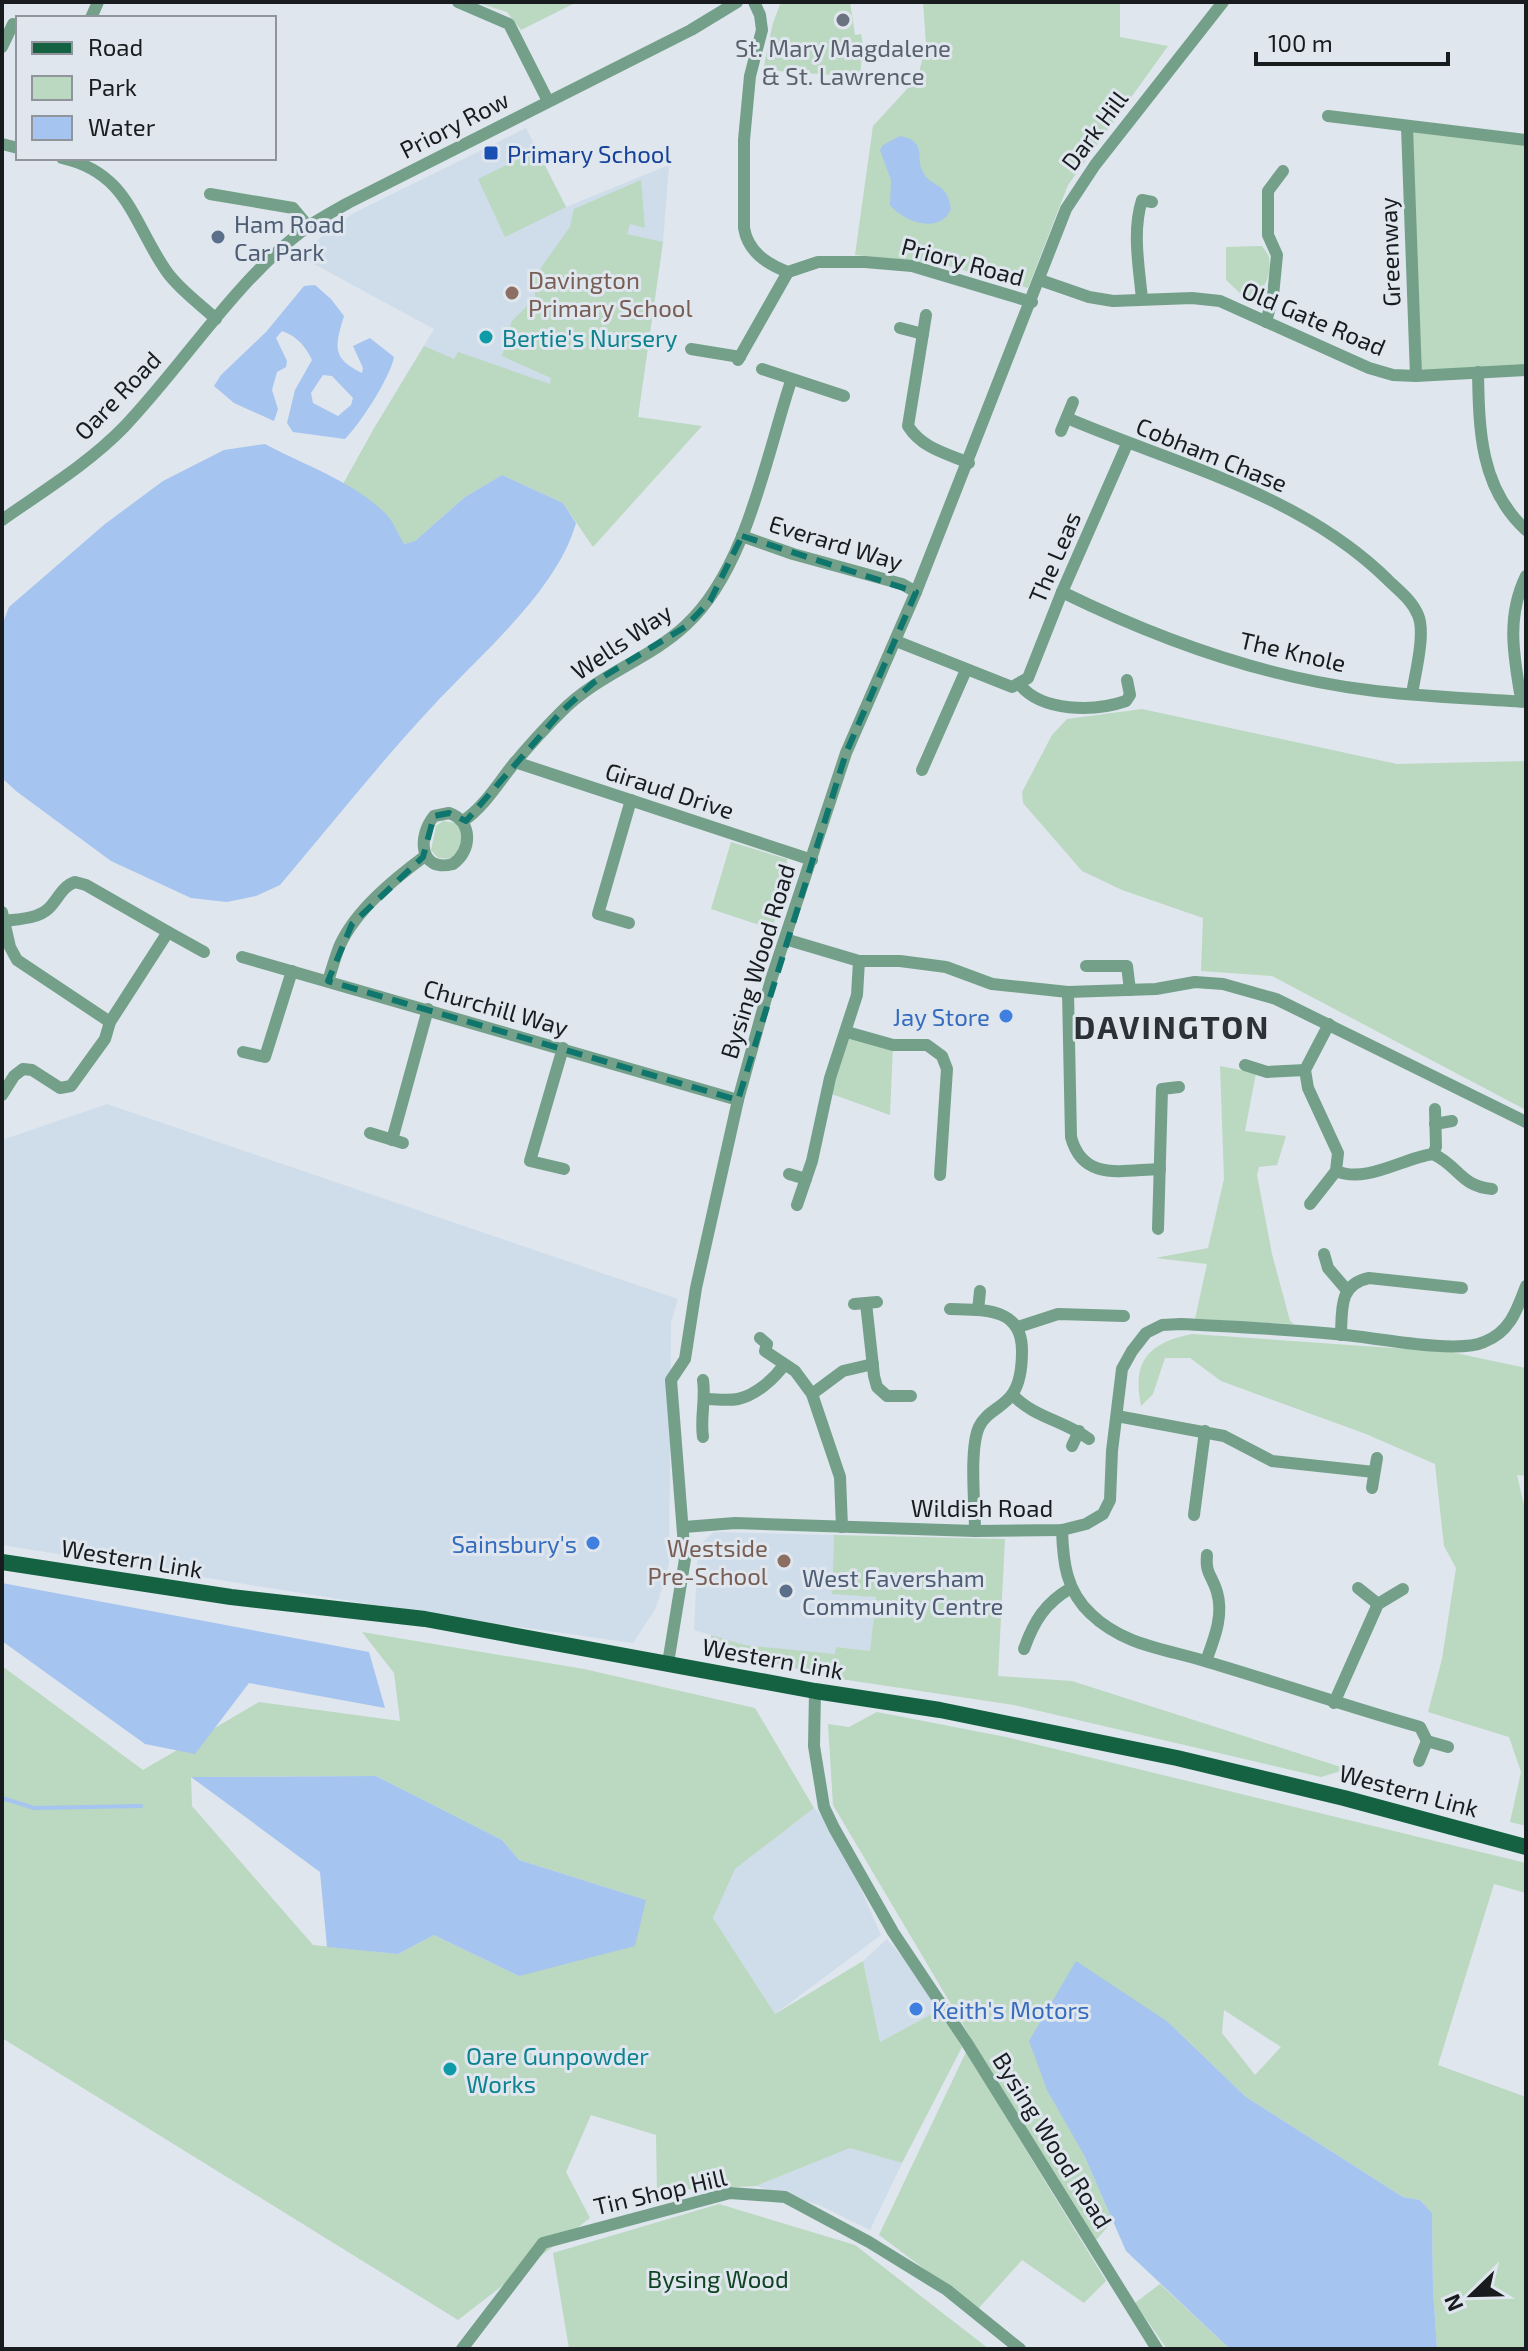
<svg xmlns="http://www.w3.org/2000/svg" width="1528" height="2351" font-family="'Exo 2',sans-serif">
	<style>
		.built { fill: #cfdce9 }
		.green { fill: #bbd8c1; fill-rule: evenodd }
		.water { fill: #a5c4ef; fill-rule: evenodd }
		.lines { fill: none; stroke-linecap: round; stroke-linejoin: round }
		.stream { stroke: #a5c4ef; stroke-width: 4 }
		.minor { stroke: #74a08a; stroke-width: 12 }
		.major { stroke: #156243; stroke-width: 16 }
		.marked { fill: none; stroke: #0f766e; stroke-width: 6; stroke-dasharray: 16 10; stroke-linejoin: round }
		.worship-dot { fill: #6b7280; stroke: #dfe6ee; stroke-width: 3 }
		.transit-dot { fill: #1a4fb4; stroke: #dfe6ee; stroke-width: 3 }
		.service-dot { fill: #5c6f8a; stroke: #dfe6ee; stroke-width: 3 }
		.education-dot { fill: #8d6e63; stroke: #dfe6ee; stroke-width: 3 }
		.culture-dot { fill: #0f9aa8; stroke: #dfe6ee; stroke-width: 3 }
		.shop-dot { fill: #3f7fe0; stroke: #dfe6ee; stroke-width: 3 }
		.labels { text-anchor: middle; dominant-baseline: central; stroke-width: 6; stroke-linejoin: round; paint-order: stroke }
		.worship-label { font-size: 24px; fill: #5b616d; stroke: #dfe6ee }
		.street-label { font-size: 24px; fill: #191c1f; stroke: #dfe6ee }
		.transit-label { font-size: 24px; fill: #164399; stroke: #dfe6ee; text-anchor: start }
		.service-label { font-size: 24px; fill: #4e5e75; stroke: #dfe6ee; text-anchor: start }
		.education-label { font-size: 24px; fill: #785e54; stroke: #dfe6ee; text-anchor: start }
		.culture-label { font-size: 24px; fill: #0d838f; stroke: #dfe6ee; text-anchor: start }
		.shop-label { font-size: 24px; fill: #366cbe; stroke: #dfe6ee; text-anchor: end }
		.park-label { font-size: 24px; fill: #0f4322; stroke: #dfe6ee }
		.district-label { font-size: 32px; font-weight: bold; letter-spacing: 2px; fill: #2c3137; stroke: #dfe6ee }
	</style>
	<rect width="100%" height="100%" fill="#dfe6ee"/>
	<g class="built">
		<path d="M526,128L566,207L669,165L663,242L638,417L667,438L373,430L434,329L301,257L329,229L354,213Z"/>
		<path d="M107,1104L678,1299L671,1322L669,1564L656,1608L633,1643L451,1617L2,1545V1140Z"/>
		<path d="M714,1532L834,1535L832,1593L876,1597L870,1651L837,1647L836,1655L745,1645L694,1630L698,1546Z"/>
		<path d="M814,1808L834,1828L881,1935L775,2014L713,1918L735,1869Z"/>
		<path d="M887,1939L920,1978L941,2009L880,2042L863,1961Z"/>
		<path d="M850,2148L902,2163L870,2230L819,2205L756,2186Z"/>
	</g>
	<g class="green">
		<path d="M475,2H577L521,30L507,12Z"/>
		<path d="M781,2H850L855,35L861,34L863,44L860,77L763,70L773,23Z"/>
		<path d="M923,2H1120V37L1168,46L1068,185L1028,288L941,264L855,255L873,126L918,77L926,44Z"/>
		<path d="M1407,127L1526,143V370L1416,376Z"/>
		<path d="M537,150L566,207L505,237L478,179Z"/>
		<path d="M641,180L645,228L630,224L627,234L663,242L638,417L702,426L593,547L563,503L502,475L465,497L415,541L404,544L343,484L373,430L424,346L454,359L458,352L550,384L551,378L502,356L512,321L535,298V276L570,227L574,209Z"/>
		<path d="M1262,246C1264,250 1268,253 1269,257C1272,272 1265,293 1250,298L1241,294L1226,280V247Z"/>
		<path d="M1142,709L1397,764L1526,761V1110L1272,976L1201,971L1203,918L1122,890L1082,871L1023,803L1022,792L1052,735L1067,719Z"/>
		<path d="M443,821L456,823L463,833L459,850L453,859L438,858L431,850L436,826Z"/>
		<path d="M731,842L787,859L786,886L772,929L711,909Z"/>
		<path d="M847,1032L893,1045L890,1115L826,1092Z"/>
		<path d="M1220,1066L1256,1073L1245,1131L1286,1136L1277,1165L1259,1167L1257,1175L1272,1254L1290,1321L1294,1324L1195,1319L1207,1264L1155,1258L1208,1248L1224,1179Z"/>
		<path d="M1192,1334L1451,1352L1526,1368V1476L1517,1475L1526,1514V1826L1510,1822L1521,1772L1509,1737L1428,1712L1442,1659L1456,1568L1444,1546L1435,1464L1366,1434L1221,1381L1190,1358H1165L1153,1394L1141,1406C1132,1361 1148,1343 1192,1334Z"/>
		<path d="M834,1535L1005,1539L998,1676L1072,1681L1347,1769L1321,1777L1014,1705L834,1678L711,1648V1635L745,1645L835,1654L836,1647L870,1651L876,1597L832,1594Z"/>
		<path d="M362,1632L584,1669L755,1708L814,1808L735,1869L713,1918L775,2014L863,1961L880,2042L941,2009L962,2047L902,2163L850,2148L756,2186L657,2191L656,2135L591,2115L566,2172L590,2218L458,2320L2,2038V1666L143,1770L259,1702L400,1721L394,1673ZM376,1776L502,1840L519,1860L646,1900L519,1976L434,1935L398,1954L313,1945L192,1806L191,1777Z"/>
		<path d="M877,1712L1006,1737L1526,1863V1893L1494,1884L1438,2065L1526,2097V2349H1437L1433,2289L1432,2213L1420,2200L1403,2197L1246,2097L1168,2022L1084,2155L1113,2221L1096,2240L971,2038L833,1805L828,1724L849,1727ZM1224,2010L1281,2047L1255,2075L1222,2033Z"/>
		<path d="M966,2052L1106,2281L1084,2303L1022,2260L978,2309L879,2235Z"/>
		<path d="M719,2204L855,2245L989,2349H569L553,2253Z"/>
		<path d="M1160,2284L1230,2349H1167L1135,2303Z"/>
	</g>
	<g class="water">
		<path d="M900,136C906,137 913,139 917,145C921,151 918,162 922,170C929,188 947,180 951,209C940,235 904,222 890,205L891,180L880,150L883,145Z"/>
		<path d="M315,285L331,299L344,316C335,346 331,358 362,373L363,368L353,346L370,338L394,357C390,378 360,424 345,439L293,432L287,423L295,390L312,360C306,347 297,336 282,331L276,338L287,361L286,367L277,372L272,390L278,409L274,421L234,403L214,386L221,375L266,332L304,286ZM323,375L332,376L353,398L351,405L338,416L313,403L311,393Z"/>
		<path d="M265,444C304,465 352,481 384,512C393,520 398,534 404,544L415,541L465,497L502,475L563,503L576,523C557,591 479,656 431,708C378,765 330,826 280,885L256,896L227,902L191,898L111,861L16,791L2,778V625L9,607L105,524L163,481L224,450Z"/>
		<path d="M2,1583L369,1652L385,1708L249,1683L195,1754L145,1744L2,1641Z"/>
		<path d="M376,1776L502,1840L519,1860L646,1900L635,1946L519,1976L434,1935L398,1954L327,1947L320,1872L191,1777Z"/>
		<path d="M1076,1961L1168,2022L1246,2097L1403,2197L1420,2200L1432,2213L1433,2289L1437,2349H1230L1126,2251L1084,2155L1047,2090L1029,2041Z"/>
	</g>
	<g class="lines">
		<path class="stream" d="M2,1798L34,1808L141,1806"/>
		<g class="minor">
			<path d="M458,2L509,24L548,101"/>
			<path d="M754,2L760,15L762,30L750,76L744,140V228C748,252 767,264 788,272L818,262H865L912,266L1032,302"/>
			<path d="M91,18L98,2"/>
			<path d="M2,47L13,24"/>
			<path d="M1328,116L1526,140"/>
			<path d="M1407,127L1416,376"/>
			<path d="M2,144L18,148"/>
			<path d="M62,158C129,173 133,224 167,272C180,290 200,304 216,319"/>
			<path d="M210,194L293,208L308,226"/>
			<path d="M1040,280L1089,297L1113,301L1192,298L1220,301L1369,368L1393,375L1416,376L1526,370"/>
			<path d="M1142,299C1139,267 1132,231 1142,200L1152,202"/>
			<path d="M926,315L908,426C922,448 945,453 969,463"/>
			<path d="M1266,322L1273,296L1277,255L1268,235V191L1283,171"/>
			<path d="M900,328L923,334"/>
			<path d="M691,349L740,357"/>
			<path d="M738,360L788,272"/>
			<path d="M762,369L844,396"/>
			<path d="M1478,372C1479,430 1480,488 1526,530"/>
			<path d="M1067,418C1177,465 1299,493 1387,579C1398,590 1412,600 1418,615C1426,633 1415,674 1412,694"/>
			<path d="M1061,431L1073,402"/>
			<path d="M2,520C43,491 88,464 124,427C185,363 234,282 306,228C319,219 334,211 348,203L691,30L737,2"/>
			<path d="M742,536L793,554L902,584L916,592"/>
			<path d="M1062,592C1158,639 1261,677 1368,690C1420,697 1473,698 1526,702"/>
			<path d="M896,641L1012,687L1028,678L1062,592L1127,444"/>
			<path d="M1020,685C1042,712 1094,712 1126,701L1130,695L1127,680"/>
			<path d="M1520,693C1513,652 1507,615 1526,576"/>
			<path d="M515,762L812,860"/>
			<path d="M922,770L966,670"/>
			<path d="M449,813C473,821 472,851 453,864C418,873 418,835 434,816Z"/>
			<path d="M463,821C483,808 497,785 512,766C527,748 544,729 561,712C598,674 649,660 686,625C746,570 766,457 791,381"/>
			<path d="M2,912L10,947L17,960L110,1022"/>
			<path d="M629,923L598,914L631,800"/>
			<path d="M168,932L204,952"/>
			<path d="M785,939L859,961H900L946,967L992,984L1021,987L1068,992L1156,989L1195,982L1223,984L1276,999L1526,1122"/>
			<path d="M242,957L738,1100"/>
			<path d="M1086,966H1127L1130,990"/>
			<path d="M328,981C332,969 335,957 340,945C356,910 394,879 425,856"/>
			<path d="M1068,992L1071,1137C1083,1182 1122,1170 1160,1169"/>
			<path d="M1329,1024L1305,1070L1308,1088L1338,1153L1336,1171C1366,1184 1403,1158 1433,1154C1459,1166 1460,1186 1492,1189"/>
			<path d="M847,1032L893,1045H927L942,1056L947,1069L940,1175"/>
			<path d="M563,1048L530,1161L564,1169"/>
			<path d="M243,1052L265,1057L292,971"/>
			<path d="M1245,1065L1267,1072L1305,1070"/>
			<path d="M2,1095L14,1076L23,1069L32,1070L60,1088L71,1086L105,1039L110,1022L168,932L86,885L75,882C61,887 58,900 48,909C37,919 18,919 4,921"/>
			<path d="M1435,1124L1452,1121"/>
			<path d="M370,1133L403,1143"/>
			<path d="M392,1140L428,1009"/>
			<path d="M1433,1154L1436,1147L1435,1109"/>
			<path d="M789,1174L806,1179"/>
			<path d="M1310,1204L1336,1171"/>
			<path d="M797,1205L812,1161L830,1078L857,995L859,961"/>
			<path d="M1158,1229L1162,1089L1179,1087"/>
			<path d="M1324,1254L1328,1268L1346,1289"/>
			<path d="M866,1303L874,1376L877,1387L887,1396H911"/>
			<path d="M854,1304L877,1302"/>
			<path d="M950,1309C984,1310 1022,1307 1022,1351C1022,1365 1021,1381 1013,1393C1005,1407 986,1411 979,1427C969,1449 975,1505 975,1531"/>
			<path d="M978,1310L980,1291"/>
			<path d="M1018,1327L1058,1314L1124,1316"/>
			<path d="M1341,1335C1342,1309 1339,1284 1369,1278L1462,1288"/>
			<path d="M760,1338L767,1344L765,1351L795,1371L812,1394L840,1477L842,1527"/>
			<path d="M812,1394L843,1371L873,1364"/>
			<path d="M1013,1395C1033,1417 1065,1421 1089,1439"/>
			<path d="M706,1399C716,1399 728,1401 738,1399C756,1395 774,1379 784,1365"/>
			<path d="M1117,1416L1224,1436L1272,1461L1374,1472"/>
			<path d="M703,1437C700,1417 706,1400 703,1380"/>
			<path d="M1072,1446L1079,1431"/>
			<path d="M1372,1488L1377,1458"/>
			<path d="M1194,1515L1205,1431"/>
			<path d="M684,1527L735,1523L975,1531L1062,1530L1086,1524L1103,1514L1110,1500L1112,1451L1122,1369L1132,1351L1146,1333L1162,1325L1181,1324C1235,1327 1290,1329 1345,1335C1377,1338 1458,1354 1484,1342C1510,1332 1517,1310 1526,1286"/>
			<path d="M1062,1530C1063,1562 1066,1591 1091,1614C1124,1646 1167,1649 1208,1662C1279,1683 1349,1707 1420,1727L1427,1741L1448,1747"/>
			<path d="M1358,1588L1378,1604"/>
			<path d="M1024,1649C1034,1621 1045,1603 1071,1588"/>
			<path d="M1206,1661C1214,1639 1224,1616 1217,1592C1212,1575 1205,1574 1207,1555"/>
			<path d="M668,1663L685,1559L671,1380L685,1359L696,1288L738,1100L771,980L846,753L916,592L1066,209L1095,165L1223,2"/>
			<path d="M815,1691L814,1746L824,1807L834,1828L893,1932L967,2043L1157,2349"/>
			<path d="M1334,1703L1378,1604L1403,1589"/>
			<path d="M1419,1761L1427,1741"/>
			<path d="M462,2349L543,2243L730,2193L785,2197L869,2242L947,2290L1020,2349"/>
		</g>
		<path class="major" d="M2,1562L231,1597L425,1619L815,1691L940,1710L1177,1758L1344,1798L1526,1847"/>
	</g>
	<path class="marked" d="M742,536L916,592L846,753L738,1100L328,981L352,924L423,857L434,816L449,813L466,821L562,711L593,683L685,627L710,601Z"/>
	<circle class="worship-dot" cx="843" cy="20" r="8"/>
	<rect class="transit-dot" x="483" y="145" width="16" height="16" rx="4"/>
	<g class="service-dot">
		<circle cx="218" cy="237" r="8"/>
		<circle cx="786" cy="1591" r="8"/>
	</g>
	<g class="education-dot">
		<circle cx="512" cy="293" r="8"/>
		<circle cx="784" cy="1561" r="8"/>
	</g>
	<g class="culture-dot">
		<circle cx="486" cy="337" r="8"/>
		<circle cx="450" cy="2069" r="8"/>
	</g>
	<g class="shop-dot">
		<circle cx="1006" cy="1016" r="8"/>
		<circle cx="593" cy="1543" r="8"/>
		<circle cx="916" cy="2009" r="8"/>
	</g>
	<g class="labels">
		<g class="worship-label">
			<text x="843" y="47">St. Mary Magdalene<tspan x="843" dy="28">&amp; St. Lawrence</tspan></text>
		</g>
		<g class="street-label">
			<text transform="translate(454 124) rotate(-27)">Priory Row</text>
			<text transform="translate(1094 130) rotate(-53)">Dark Hill</text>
			<text transform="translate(1389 252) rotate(-92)">Greenway</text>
			<text transform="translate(963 261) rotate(15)">Priory Road</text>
			<text transform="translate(1314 318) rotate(23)">Old Gate Road</text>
			<text transform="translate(117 395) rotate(-46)">Oare Road</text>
			<text transform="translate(1212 454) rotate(22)">Cobham Chase</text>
			<text transform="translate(836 542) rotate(17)">Everard Way</text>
			<text transform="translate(1054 557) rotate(-67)">The Leas</text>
			<text transform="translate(621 641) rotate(-34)">Wells Way</text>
			<text transform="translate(1293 651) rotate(13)">The Knole</text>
			<text transform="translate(670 790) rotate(18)">Giraud Drive</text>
			<text transform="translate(757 961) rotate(-73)">Bysing Wood Road</text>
			<text transform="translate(496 1007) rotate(16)">Churchill Way</text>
			<text x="982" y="1507">Wildish Road</text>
			<text transform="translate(132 1558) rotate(9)">Western Link</text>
			<text transform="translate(773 1658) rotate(10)">Western Link</text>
			<text transform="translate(1409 1790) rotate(15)">Western Link</text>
			<text transform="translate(1053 2140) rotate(58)">Bysing Wood Road</text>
			<text transform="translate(660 2191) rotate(-13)">Tin Shop Hill</text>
		</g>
		<g class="transit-label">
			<text x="507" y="153">Primary School</text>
		</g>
		<g class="service-label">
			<text x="234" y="223">Ham Road<tspan x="234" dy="28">Car Park</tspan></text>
			<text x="802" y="1577">West Faversham<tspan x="802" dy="28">Community Centre</tspan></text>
		</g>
		<g class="education-label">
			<text x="528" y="279">Davington<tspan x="528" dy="28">Primary School</tspan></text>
			<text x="768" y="1547" text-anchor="end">Westside<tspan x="768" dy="28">Pre-School</tspan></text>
		</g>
		<g class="culture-label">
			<text x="502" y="337">Bertie's Nursery</text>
			<text x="466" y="2055">Oare Gunpowder<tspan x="466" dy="28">Works</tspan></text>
		</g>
		<g class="shop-label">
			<text x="990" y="1016">Jay Store</text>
			<text x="577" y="1543">Sainsbury's</text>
			<text x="932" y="2009" text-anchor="start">Keith's Motors</text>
		</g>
		<g class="park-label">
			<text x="718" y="2278">Bysing Wood</text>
		</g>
		<g class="district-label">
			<text x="1172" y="1026">DAVINGTON</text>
		</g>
	</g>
	<rect width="1528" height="2351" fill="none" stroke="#191c1f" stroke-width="8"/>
	<rect x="16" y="16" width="260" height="144" fill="#dfe6ee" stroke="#90959b" stroke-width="2"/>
	<rect x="32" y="42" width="40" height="12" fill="#156243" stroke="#90959b" stroke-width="2"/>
	<text x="88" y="56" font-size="24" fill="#191c1f">Road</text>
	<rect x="32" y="76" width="40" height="24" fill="#bbd8c1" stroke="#90959b" stroke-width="2"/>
	<text x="88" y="96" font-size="24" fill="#191c1f">Park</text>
	<rect x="32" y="116" width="40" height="24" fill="#a5c4ef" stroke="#90959b" stroke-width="2"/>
	<text x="88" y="136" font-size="24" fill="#191c1f">Water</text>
	<g transform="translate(1472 2295) rotate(247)" stroke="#dfe6ee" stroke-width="6" paint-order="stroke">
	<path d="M0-6L14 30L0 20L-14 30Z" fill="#191c1f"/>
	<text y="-12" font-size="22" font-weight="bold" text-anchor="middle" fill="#191c1f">N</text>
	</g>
	<path d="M1256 52v12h192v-12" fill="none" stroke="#191c1f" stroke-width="4"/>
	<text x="1268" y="52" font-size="24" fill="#191c1f" stroke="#dfe6ee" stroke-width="6" paint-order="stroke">100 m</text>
</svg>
